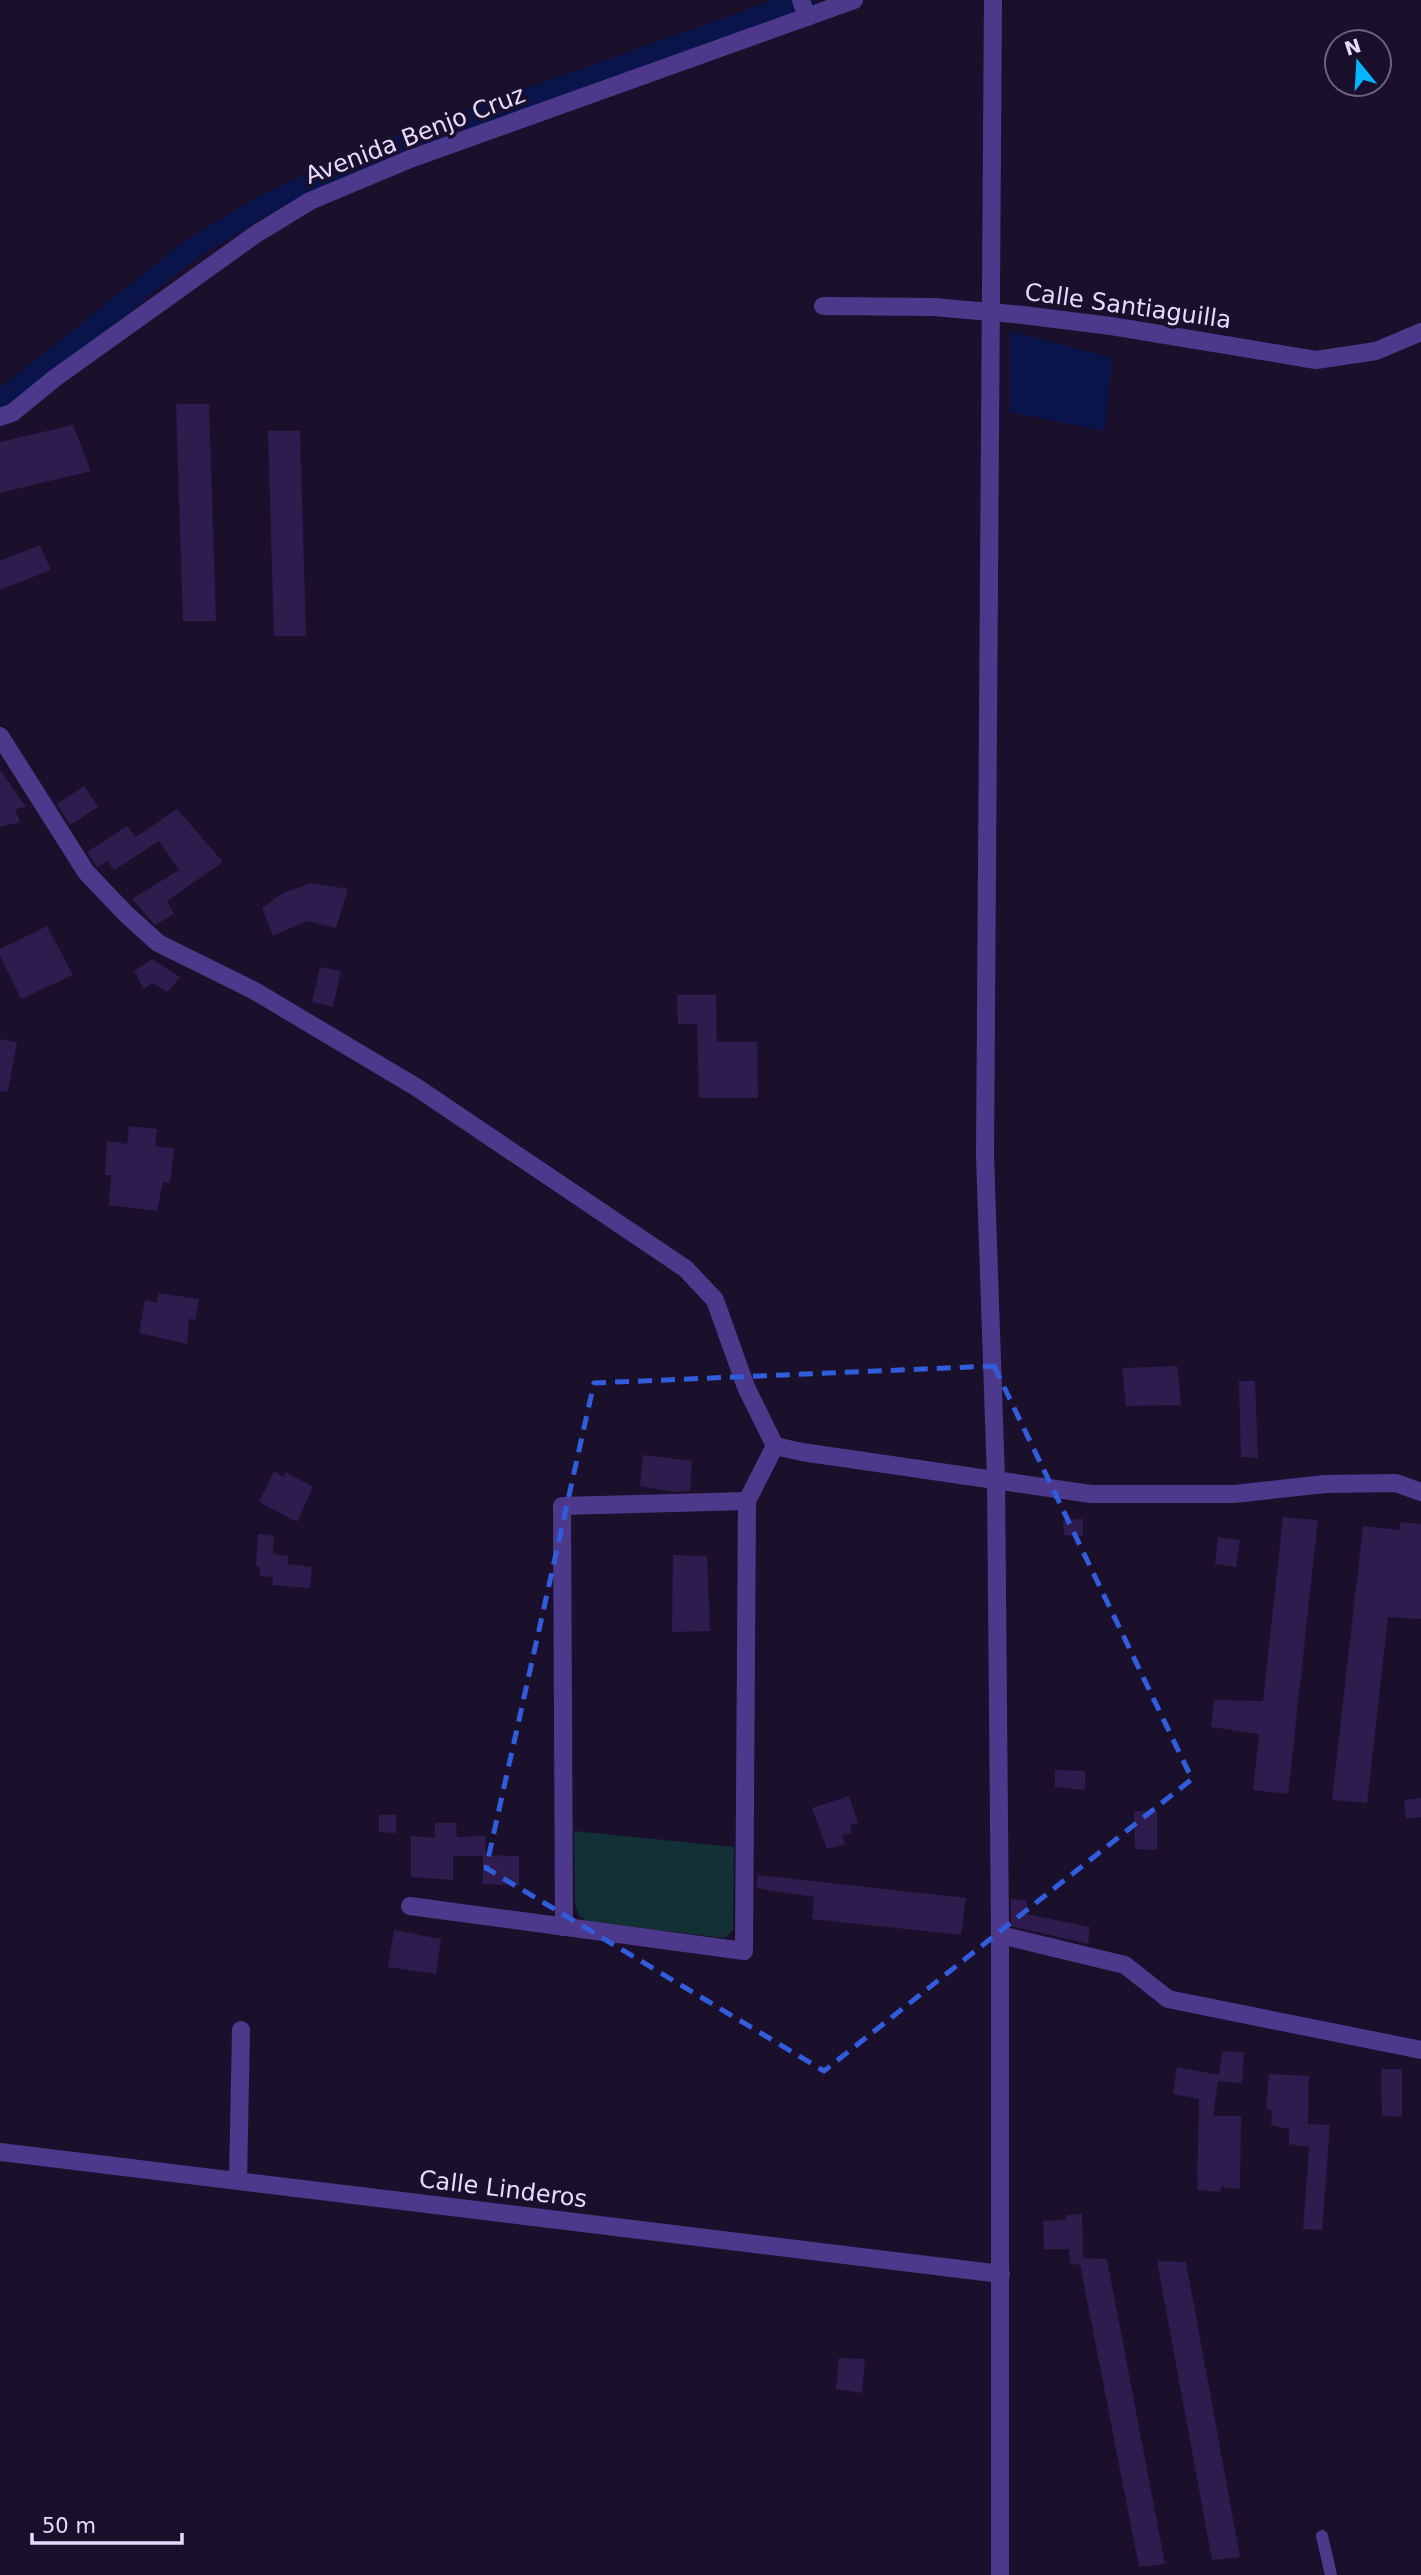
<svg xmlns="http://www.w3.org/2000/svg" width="1421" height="2575" font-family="'DejaVu Sans',sans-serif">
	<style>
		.green { fill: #133036 }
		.water { fill: #09144b }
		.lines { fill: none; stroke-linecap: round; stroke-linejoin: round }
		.canal { stroke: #09144b; stroke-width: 21 }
		.building { fill: #2f1b4d }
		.service { stroke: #4d398c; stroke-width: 12 }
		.minor { stroke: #4d398c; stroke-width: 18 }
		.tertiary { stroke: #4d398c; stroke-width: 18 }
		.marked { fill: none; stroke: #315cdc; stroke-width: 5; stroke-dasharray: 14 9; stroke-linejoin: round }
		.labels { text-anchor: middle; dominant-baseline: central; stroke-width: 7; stroke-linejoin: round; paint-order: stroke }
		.street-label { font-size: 24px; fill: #e6daff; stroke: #1a102b }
	</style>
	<rect width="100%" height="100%" fill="#1a102b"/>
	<path class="green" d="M574,1831L734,1847L733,1930L725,1938L590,1922L579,1916L575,1904Z"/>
	<path class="water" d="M1010,331L1112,358L1105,431L1010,412Z"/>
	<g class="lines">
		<path class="canal" d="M0,399L11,393L190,250L262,206L374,154L805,0"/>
	</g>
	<g class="building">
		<path d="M176,404H209L216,621H183Z"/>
		<path d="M73,425L91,471L0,493V442Z"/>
		<path d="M268,431H300L306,636H274Z"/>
		<path d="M40,545L51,570L0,590V561Z"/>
		<path d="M0,770L26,807L15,809L20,822L0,827Z"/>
		<path d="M84,786L98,807L70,825L57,804Z"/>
		<path d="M177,809L223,862L167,901L174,914L155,925L132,899L179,870L159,841L114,870L108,861L97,867L87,852L127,826L136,837Z"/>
		<path d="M312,883L348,889L336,928L307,921L273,936L262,908L283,893Z"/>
		<path d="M47,926L73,975L21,999L0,955V949Z"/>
		<path d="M152,959L180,977L168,992L152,983L144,989L134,971Z"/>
		<path d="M320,967L341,971L333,1007L312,1002Z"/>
		<path d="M677,995H716L717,1042H757L758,1098H699L697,1024H678Z"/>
		<path d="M0,1039L17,1042L8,1092L0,1091Z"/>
		<path d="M129,1126L157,1129L155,1146L174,1149L170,1183L163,1182L157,1211L109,1205L111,1175H105L107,1141L127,1144Z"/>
		<path d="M158,1293L199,1299L195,1320L189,1319L187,1344L139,1333L145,1300L157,1303Z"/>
		<path d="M1177,1366L1181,1405L1126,1406L1122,1368Z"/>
		<path d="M1239,1381H1255L1258,1458L1241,1457Z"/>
		<path d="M643,1455L692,1461L690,1491L675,1492L640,1486Z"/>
		<path d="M274,1471L284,1477L286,1472L313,1487L297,1522L259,1502Z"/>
		<path d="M1283,1517L1318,1520L1288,1794L1253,1790L1259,1734L1211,1727L1214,1700L1263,1701Z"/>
		<path d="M1083,1519V1536L1064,1535L1063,1520Z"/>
		<path d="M1400,1522L1421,1524V1619L1388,1617L1367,1803L1332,1800L1363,1526L1400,1530Z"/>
		<path d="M258,1534L274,1535L273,1554L288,1556V1564L312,1567L310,1588L272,1585L273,1577L260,1576V1567L256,1566Z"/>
		<path d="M1218,1537L1240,1540L1236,1567L1215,1564Z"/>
		<path d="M673,1555L707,1556L710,1631L672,1632Z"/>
		<path d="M1055,1770L1085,1771V1790L1055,1787Z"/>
		<path d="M849,1796L858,1823L850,1825L852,1833L842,1835L845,1844L827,1849L812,1808Z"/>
		<path d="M1421,1798V1817L1406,1818L1404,1800Z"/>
		<path d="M1134,1811L1157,1812V1850L1135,1849Z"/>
		<path d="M379,1815H396V1833L379,1832Z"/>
		<path d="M435,1823H456L457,1837L485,1836L486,1855L519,1856V1885L483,1884V1856H453V1880L411,1877V1836L435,1838Z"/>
		<path d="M758,1875L966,1898L961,1935L812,1919L814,1897L756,1888Z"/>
		<path d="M1011,1899L1027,1900L1026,1914L1090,1927L1088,1944L1011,1926Z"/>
		<path d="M394,1930L441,1939L436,1974L388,1967Z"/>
		<path d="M1222,2051L1244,2052L1242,2083L1218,2081L1213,2116H1241L1240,2189L1221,2187L1220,2192L1197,2190L1199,2099L1173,2094L1177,2067L1219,2075Z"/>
		<path d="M1381,2069H1402V2117L1382,2116Z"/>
		<path d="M1269,2074L1309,2076L1308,2124L1330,2125L1322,2230L1303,2229L1309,2147L1289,2144V2129L1271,2125L1272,2111L1266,2108Z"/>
		<path d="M1082,2214L1083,2258L1107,2259L1165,2564L1139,2567L1080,2264L1070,2265L1069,2249H1044L1043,2221L1066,2220V2215Z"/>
		<path d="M1157,2261L1186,2262L1240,2557L1212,2560Z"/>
		<path d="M839,2358L865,2359L862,2393L836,2389Z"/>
	</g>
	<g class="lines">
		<path class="service" d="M1322,2536L1331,2575"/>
		<g class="minor">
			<path d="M801,0L807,17"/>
			<path d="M993,0L985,1156L996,1479L1000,1935V2575"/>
			<path d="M823,306L934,307L1023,315L1111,326L1316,360L1376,351L1421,332"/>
			<path d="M0,736L86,872L125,913L158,943L253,990L416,1087L686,1269L715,1300L746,1387L775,1446L802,1452L1091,1494H1234L1325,1484L1396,1483L1421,1492"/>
			<path d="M410,1906L744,1951L747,1501L775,1446"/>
			<path d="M564,1927L562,1506L747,1501"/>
			<path d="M1000,1935L1125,1965L1168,1999L1421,2050"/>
			<path d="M0,2152L1001,2274"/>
			<path d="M238,2181L241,2030"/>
		</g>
		<path class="tertiary" d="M0,417L12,413L55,378L256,234L310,201L410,159L854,0"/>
	</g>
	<path class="marked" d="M994,1366L1192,1779L824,2071L486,1868L594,1383Z"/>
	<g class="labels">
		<g class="street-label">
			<text transform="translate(415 135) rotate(-21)">Avenida Benjo Cruz</text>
			<text transform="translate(1128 306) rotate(8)">Calle Santiaguilla</text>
			<text transform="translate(503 2189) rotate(7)">Calle Linderos</text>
		</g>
	</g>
	<g transform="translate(1358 63) rotate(342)"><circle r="33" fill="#1a102b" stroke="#6c6180" stroke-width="2"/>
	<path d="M0-5L12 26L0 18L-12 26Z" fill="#06b5ff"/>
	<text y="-10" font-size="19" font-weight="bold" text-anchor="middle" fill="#e6daff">N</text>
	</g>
	<path d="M32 2533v10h150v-10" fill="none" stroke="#e6daff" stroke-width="3.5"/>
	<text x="42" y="2533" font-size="21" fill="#e6daff" stroke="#1a102b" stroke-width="5" paint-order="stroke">50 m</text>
</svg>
